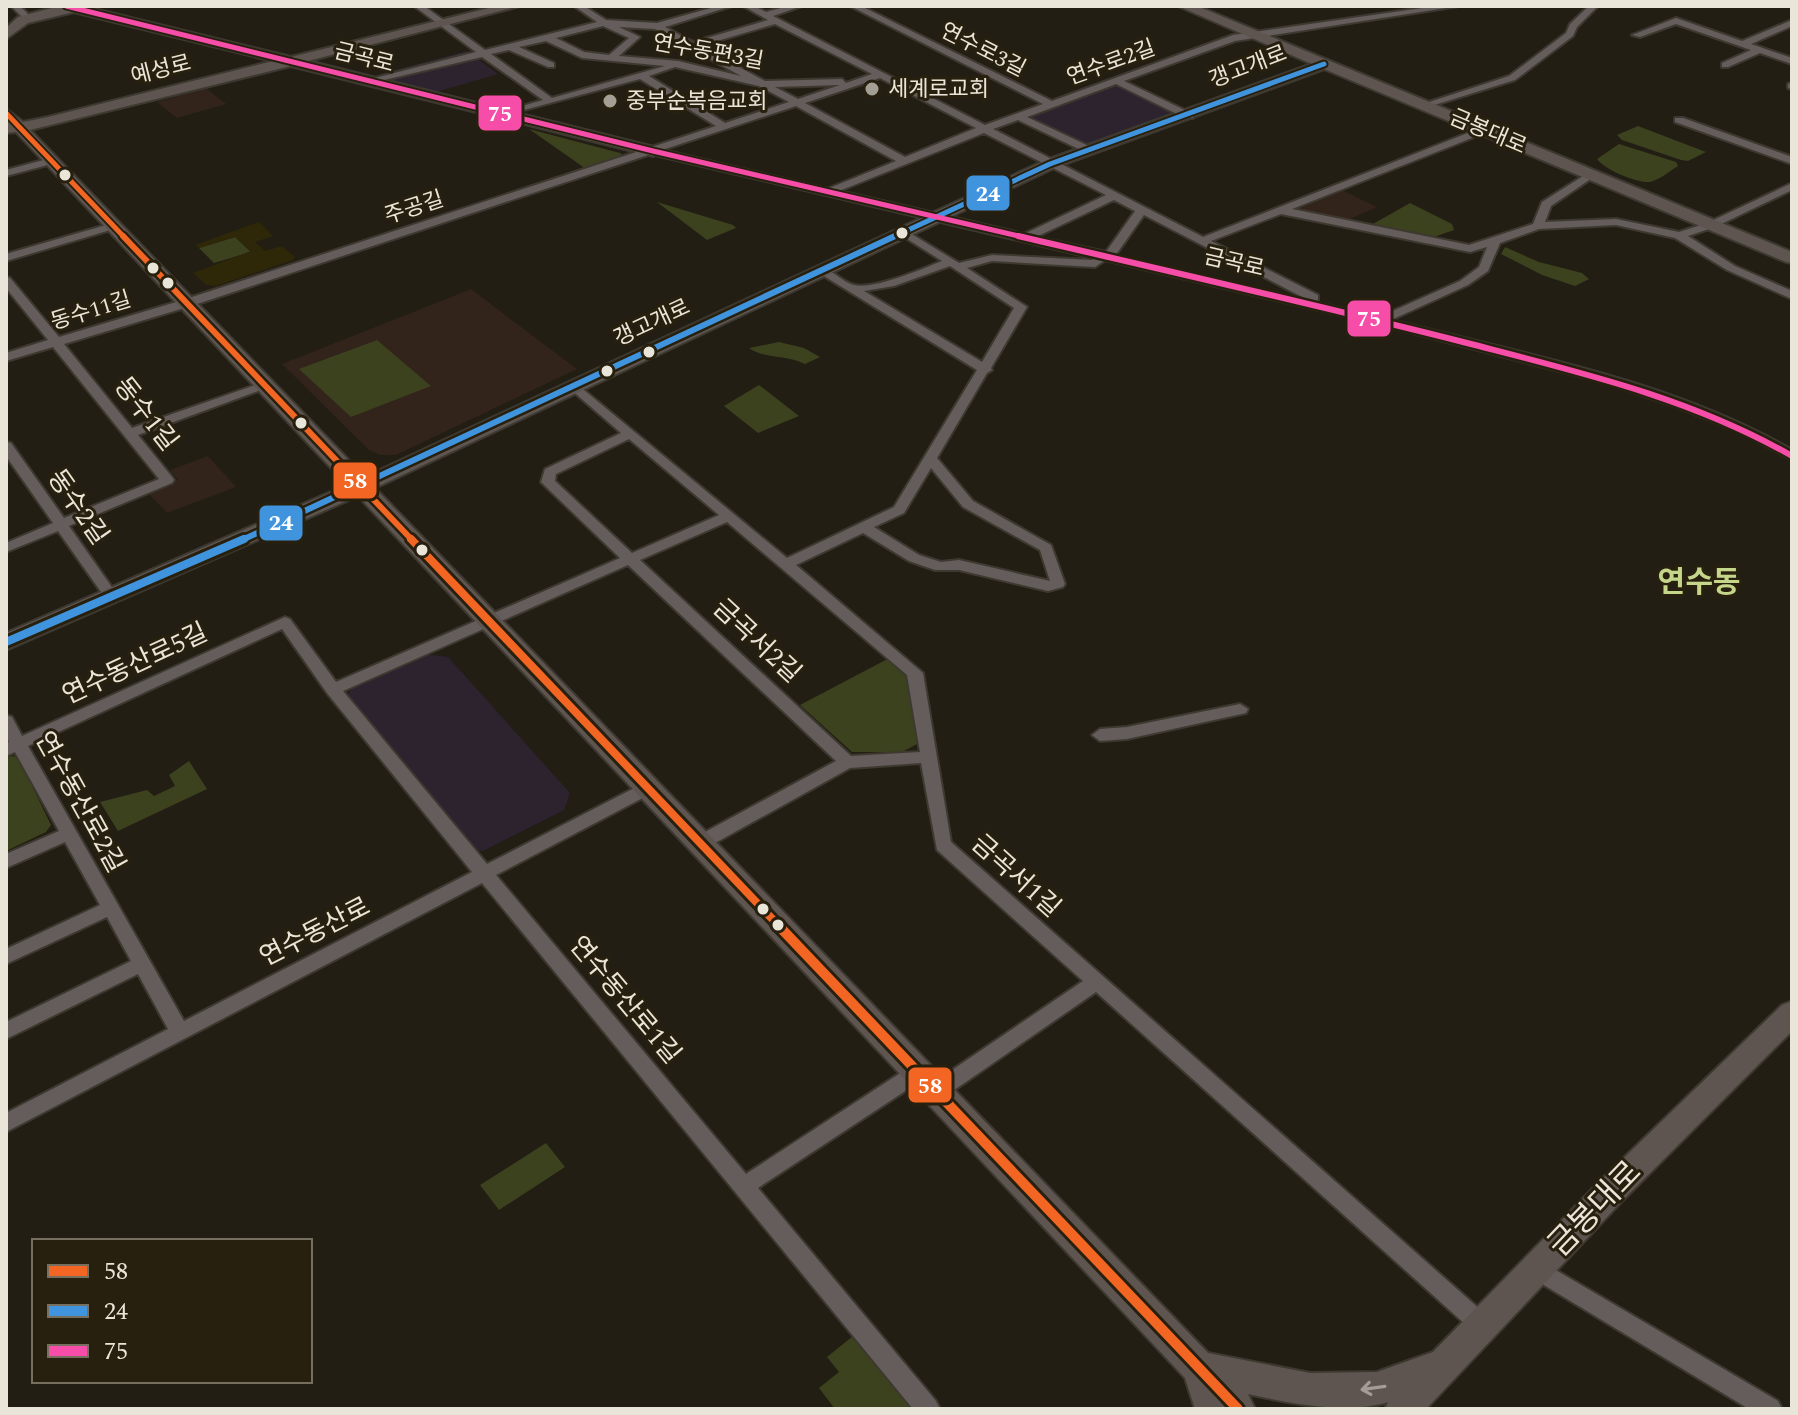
<svg xmlns="http://www.w3.org/2000/svg" width="1798" height="1415" font-family="Spectral,'Noto Sans KR',serif">
	<style>
		.commercial { fill: #2c232f }
		.education { fill: #32231b }
		.green { fill: #3c411e }
		.sand { fill: #2e2708 }
		.lines { fill: none; stroke-linecap: round; stroke-linejoin: round }
		.street-casing { stroke: #3d3930; stroke-width: 4 }
		.secondary-casing { stroke: #3d3930; stroke-width: 4 }
		.street { fill: #645d5b; fill-rule: evenodd }
		.secondary { fill: #5e5551; fill-rule: evenodd }
		.bus-1-far3-casing { stroke: #28200e; stroke-width: 9 }
		.bus-1-far2-casing { stroke: #28200e; stroke-width: 11 }
		.bus-1-far1-casing { stroke: #28200e; stroke-width: 14 }
		.bus-1-casing { stroke: #28200e; stroke-width: 16 }
		.bus-2-far2-casing { stroke: #28200e; stroke-width: 9 }
		.bus-2-far1-casing { stroke: #28200e; stroke-width: 11 }
		.bus-2-casing { stroke: #28200e; stroke-width: 14 }
		.bus-3-far1-casing { stroke: #28200e; stroke-width: 9 }
		.bus-3-casing { stroke: #28200e; stroke-width: 11 }
		.bus-1-far3 { stroke: #f26522; stroke-width: 5 }
		.bus-1-far2 { stroke: #f26522; stroke-width: 6 }
		.bus-1-far1 { stroke: #f26522; stroke-width: 8 }
		.bus-1 { stroke: #f26522; stroke-width: 10 }
		.bus-2-far2 { stroke: #4094de; stroke-width: 5 }
		.bus-2-far1 { stroke: #4094de; stroke-width: 6 }
		.bus-2 { stroke: #4094de; stroke-width: 8 }
		.bus-3-far1 { stroke: #f54da8; stroke-width: 5 }
		.bus-3 { stroke: #f54da8; stroke-width: 6 }
		.oneway { stroke: #a49d95 }
		.poi-dot { fill: #a49f94; stroke: #28200e; stroke-width: 3 }
		.bus-dot { fill: #eae5d9; stroke: #28200e; stroke-width: 3 }
		.labels { text-anchor: middle; dominant-baseline: central; stroke-width: 6; stroke-linejoin: round; paint-order: stroke }
		.far-street-label { font-size: 22px; fill: #eae5d9; stroke: #28200e }
		.far-poi-label { font-size: 22px; fill: #eae5d9; stroke: #28200e; text-anchor: start }
		.street-label { font-size: 26px; fill: #eae5d9; stroke: #28200e }
		.quarter-label { font-size: 30px; font-weight: bold; fill: #c5d58a; stroke: #28200e }
		.near-street-label { font-size: 32px; fill: #eae5d9; stroke: #28200e }
		.line-badge { stroke: #28200e; stroke-width: 3 }
		.badge-label { font-size: 22px; text-anchor: middle; font-weight: bold; fill: #fff }
	</style>
	<rect width="100%" height="100%" fill="#221e14"/>
	<g class="commercial">
		<path d="M467,51L498,74L436,92L388,80L380,74Z"/>
		<path d="M1115,83L1176,113L1083,148L1020,117Z"/>
		<path d="M423,654L448,657L570,793L564,810L483,851L469,850L347,696L354,685Z"/>
	</g>
	<g class="education">
		<path d="M206,88L226,104L177,118L157,102Z"/>
		<path d="M1342,190L1377,207L1345,221L1295,210Z"/>
		<path d="M471,289L577,369L396,455H380L369,450L282,364Z"/>
		<path d="M208,456L236,487L167,513L148,493L178,480L170,470Z"/>
	</g>
	<g class="green">
		<path d="M1638,126L1706,152L1688,161L1681,160L1622,140L1617,135Z"/>
		<path d="M529,129L620,153L623,156L586,169Z"/>
		<path d="M1619,144L1676,162L1678,166C1670,171 1659,180 1650,182C1636,183 1605,170 1597,159Z"/>
		<path d="M657,202L733,225L736,228L707,240Z"/>
		<path d="M1410,203L1452,224L1454,230L1431,238L1375,227L1373,224Z"/>
		<path d="M235,237L251,252L214,263L199,248Z"/>
		<path d="M1505,247L1539,262L1582,273L1589,279L1575,286L1542,275L1501,254Z"/>
		<path d="M377,340L431,386L351,417L299,369Z"/>
		<path d="M779,342L804,348L820,357L805,364C783,354 764,359 749,348Z"/>
		<path d="M759,385L799,416L758,433L724,406Z"/>
		<path d="M895,655L915,673L925,740L902,752H852L800,705Z"/>
		<path d="M11,756L18,757L51,825L46,832L6,851V758Z"/>
		<path d="M189,761L207,789L118,831L100,802L147,790L154,796L175,786L169,775Z"/>
		<path d="M546,1143L565,1167L499,1210L480,1185Z"/>
		<path d="M853,1336L912,1409H835L819,1388L839,1372L827,1357Z"/>
	</g>
	<path class="sand" d="M259,222L273,236L255,242L265,251L282,246L295,257L293,260L216,286L206,285L193,273L251,251L235,237L199,248L195,245Z"/>
	<g class="lines">
		<g class="street-casing">
			<g id="street">
				<path d="M11,6H20L31,17L24,19Z"/>
				<path d="M414,6H424L485,50L597,22L574,6H584L606,20L657,23L718,6H732L665,27L693,42L768,20L743,6H754L766,12L788,6H802L773,16L985,125L1043,104L850,6H861L1052,101L1233,35L1436,6H1459L1235,41L1124,81L1193,114V118H1185L1116,84L1027,117L1093,148V152H1085L1018,120L993,129L1203,237L1483,127L1488,130L1487,132L1292,209L1469,245L1533,224L1542,202L1591,171L1596,174L1595,176L1551,206L1545,222L1616,219L1679,232L1707,223L1792,183V190L1715,227L1688,236L1735,266L1792,291V299L1727,270L1675,238L1616,225L1539,229L1500,243L1488,271L1468,285L1391,320C1527,355 1670,380 1792,450V460L1742,433L1674,406L1609,384L1378,324L1105,260L1095,267L992,261L967,268L1027,307L991,368L992,370L987,373L937,458L973,501L1051,545L1065,584L1063,587L1048,591L959,570H935L909,561L863,533L796,565L923,673L951,842L1491,1319L1494,1326L1491,1333L1483,1337L1475,1333L1096,992L944,1097L937,1099L930,1097L927,1091L930,1085L1083,981L937,850L921,763L850,768L706,848H694L691,843L694,838L836,761L628,565L343,691L487,864L642,784H654L656,788L654,792L496,875L746,1174L911,1066L918,1064L925,1066L928,1072L925,1078L758,1188L936,1401L940,1409H913L482,883L6,1132V1113L168,1029L138,974L6,1039V1022L131,961L107,917L6,964V949L100,905L65,842L6,868V854L59,831L15,752L6,756V743L9,742L6,736V715L12,717L22,736L285,617L290,619L336,682L620,558L541,482L545,469L621,433L569,388V382L573,381L787,558L894,507L977,370L819,273V269C833,268 840,281 854,285C873,290 922,269 942,261L901,235L899,233L905,230L959,263L992,255L1092,260L1094,258L651,154L191,306L64,344L132,428L261,383H271L272,386L138,435L172,477L174,480L172,483L69,526L118,596L116,599H106L58,531L6,552V543L53,523L6,456V442L11,443L64,518L159,479L53,347L6,361V353L48,340L6,288V277L10,278L59,337L183,300L716,126L640,79L501,116V112L543,100L482,57L367,84V80L476,52ZM775,24L872,74L846,83L842,79L765,81L700,46ZM603,26L629,38L609,55L584,52L556,38ZM619,27L655,29L741,76L678,61L619,56L640,37ZM546,41L582,58L665,66L552,98L491,54L509,50L548,67H554V63L519,47ZM675,67L759,86L789,102L725,123L649,76ZM880,78L976,128L905,157L805,103ZM840,85L798,99L775,87ZM796,106L896,161L827,189L662,150ZM984,133L1106,195L1024,234L839,191ZM1114,200L1135,211L1106,252L1036,237ZM1281,214L1470,252L1487,247L1479,267L1460,281L1379,317L1115,256L1144,215L1310,301H1318V295L1211,241ZM950,266L1014,308L982,362L864,291L894,286ZM629,439L719,515L632,553L555,481L556,474ZM931,468L963,507L1040,550L1050,581L959,560L941,562L919,555L874,527L904,513ZM727,522L907,675L920,752L851,756L640,560ZM282,629L327,693L472,872L184,1021L28,746Z"/>
				<path d="M1589,6H1598L1577,27L1573,36L1515,80L1428,107L1420,105L1509,76L1566,33L1570,24Z"/>
				<path d="M1676,18L1742,41L1792,20V26L1751,44L1792,58V64L1760,53L1728,67H1722V63L1751,50L1676,24L1640,37L1632,35Z"/>
				<path d="M1791,83L1792,89L1788,88V84Z"/>
				<path d="M1675,118H1683L1792,157V164L1675,122Z"/>
				<path d="M51,158L56,161L55,163L6,176V170Z"/>
				<path d="M113,223L117,224V228L6,261V254Z"/>
				<path d="M1240,704L1248,709L1246,713L1127,739L1100,741L1092,735L1100,729L1127,727Z"/>
				<path d="M1537,1259L1778,1401L1782,1409H1749L1529,1276L1526,1269L1529,1262Z"/>
			</g>
		</g>
		<g class="secondary-casing">
			<path id="secondary" d="M59,6H82L291,57L497,6H520L308,61L658,148L661,151L653,156L291,66L30,130L365,477L1044,161L1312,64L1178,6H1197L1792,252V263L1786,262L1324,69L1056,167L375,488L1208,1353L1310,1373L1377,1372L1433,1352L1602,1179L1782,1005L1792,1001V1031L1624,1199L1426,1409H1385L1388,1402C1347,1415 1289,1403 1248,1394L1255,1409H1195L1185,1378L358,496L6,650V633L347,485L16,132L6,133L8,124L6,109L23,122L48,117L273,61L74,12L28,23L6,39V28L18,17Z"/>
		</g>
		<use href="#street" class="street"/>
		<use href="#secondary" class="secondary"/>
		<g class="bus-1-far3-casing">
			<path id="bus-1-far3" d="M6,113L125,238"/>
		</g>
		<g class="bus-1-far2-casing">
			<path id="bus-1-far2" d="M123,236L413,541"/>
		</g>
		<g class="bus-1-far1-casing">
			<path id="bus-1-far1" d="M411,539L779,926"/>
		</g>
		<g class="bus-1-casing">
			<path id="bus-1" d="M777,924L1238,1409"/>
		</g>
		<g class="bus-2-far2-casing">
			<path id="bus-2-far2" d="M891,238L1050,164L1324,64"/>
		</g>
		<g class="bus-2-far1-casing">
			<path id="bus-2-far1" d="M240,541L895,236"/>
		</g>
		<g class="bus-2-casing">
			<path id="bus-2" d="M6,642L244,539"/>
		</g>
		<g class="bus-3-far1-casing">
			<path id="bus-3-far1" d="M66,6L653,151L1027,238"/>
		</g>
		<g class="bus-3-casing">
			<path id="bus-3" d="M1018,236C1168,271 1318,305 1467,343C1579,372 1691,398 1792,456"/>
		</g>
		<use href="#bus-1-far3" class="bus-1-far3"/>
		<use href="#bus-1-far2" class="bus-1-far2"/>
		<use href="#bus-1-far1" class="bus-1-far1"/>
		<use href="#bus-1" class="bus-1"/>
		<use href="#bus-2-far2" class="bus-2-far2"/>
		<use href="#bus-2-far1" class="bus-2-far1"/>
		<use href="#bus-2" class="bus-2"/>
		<use href="#bus-3-far1" class="bus-3-far1"/>
		<use href="#bus-3" class="bus-3"/>
	</g>
	<defs><path id="oneway-shaft" d="M-6 0H5M1.5-3L5.5 0L1.5 3" fill="none" stroke-width="1.6" stroke-linecap="round" stroke-linejoin="round" transform="scale(2)"/></defs>
	<use class="oneway" href="#oneway-shaft" transform="translate(1373 1388) rotate(172)"/>
	<g class="poi-dot">
		<circle cx="872" cy="89" r="8"/>
		<circle cx="610" cy="101" r="8"/>
	</g>
	<g class="bus-dot">
		<circle cx="65" cy="175" r="7"/>
		<circle cx="902" cy="233" r="7"/>
		<circle cx="153" cy="268" r="7"/>
		<circle cx="168" cy="283" r="7"/>
		<circle cx="649" cy="352" r="7"/>
		<circle cx="607" cy="371" r="7"/>
		<circle cx="301" cy="423" r="7"/>
		<circle cx="422" cy="550" r="7"/>
		<circle cx="763" cy="909" r="7"/>
		<circle cx="778" cy="925" r="7"/>
	</g>
	<g class="labels">
		<g class="far-street-label">
			<text transform="translate(983 50) rotate(27)">연수로3길</text>
			<text transform="translate(708 52) rotate(10)">연수동편3길</text>
			<text transform="translate(364 58) rotate(14)">금곡로</text>
			<text transform="translate(1111 63) rotate(-20)">연수로2길</text>
			<text transform="translate(1248 67) rotate(-21)">갱고개로</text>
			<text transform="translate(161 70) rotate(-14)">예성로</text>
			<text transform="translate(1488 132) rotate(23)">금봉대로</text>
			<text transform="translate(414 208) rotate(-18)">주공길</text>
			<text transform="translate(1234 263) rotate(13)">금곡로</text>
			<text transform="translate(91 311) rotate(-17)">동수11길</text>
			<text transform="translate(652 323) rotate(-25)">갱고개로</text>
		</g>
		<g class="far-poi-label">
			<text x="888" y="89">세계로교회</text>
			<text x="626" y="101">중부순복음교회</text>
		</g>
		<g class="street-label">
			<text transform="translate(146 414) rotate(52)">동수1길</text>
			<text transform="translate(78 507) rotate(55)">동수2길</text>
			<text transform="translate(757 641) rotate(43)">금곡서2길</text>
			<text transform="translate(135 664) rotate(-25)">연수동산로5길</text>
			<text transform="translate(80 802) rotate(61)">연수동산로2길</text>
			<text transform="translate(1016 876) rotate(42)">금곡서1길</text>
			<text transform="translate(315 932) rotate(-27)">연수동산로</text>
			<text transform="translate(625 1000) rotate(50)">연수동산로1길</text>
		</g>
		<g class="quarter-label">
			<text x="1699" y="583">연수동</text>
		</g>
		<g class="near-street-label">
			<text transform="translate(1595 1209) rotate(-46)">금봉대로</text>
		</g>
	</g>
	<g class="line-badge">
		<rect x="477" y="94" width="46" height="38" rx="8" fill="#f54da8"/>
		<rect x="965" y="174" width="46" height="38" rx="8" fill="#4094de"/>
		<rect x="1346" y="299" width="46" height="39" rx="8" fill="#f54da8"/>
		<rect x="332" y="461" width="46" height="39" rx="8" fill="#f26522"/>
		<rect x="258" y="504" width="46" height="38" rx="8" fill="#4094de"/>
		<rect x="907" y="1066" width="46" height="38" rx="8" fill="#f26522"/>
	</g>
	<g class="badge-label">
		<text x="500" y="121">75</text>
		<text x="988" y="201">24</text>
		<text x="1369" y="326">75</text>
		<text x="355" y="488">58</text>
		<text x="281" y="530">24</text>
		<text x="930" y="1093">58</text>
	</g>
	<rect width="1798" height="1415" fill="none" stroke="#eae5d9" stroke-width="16"/>
	<rect x="32" y="1239" width="280" height="144" fill="#28200e" stroke="#766f5f" stroke-width="2"/>
	<rect x="48" y="1265" width="40" height="12" fill="#f26522" stroke="#766f5f" stroke-width="2"/>
	<text x="104" y="1279" font-size="24" fill="#eae5d9">58</text>
	<rect x="48" y="1305" width="40" height="12" fill="#4094de" stroke="#766f5f" stroke-width="2"/>
	<text x="104" y="1319" font-size="24" fill="#eae5d9">24</text>
	<rect x="48" y="1345" width="40" height="12" fill="#f54da8" stroke="#766f5f" stroke-width="2"/>
	<text x="104" y="1359" font-size="24" fill="#eae5d9">75</text>
</svg>
